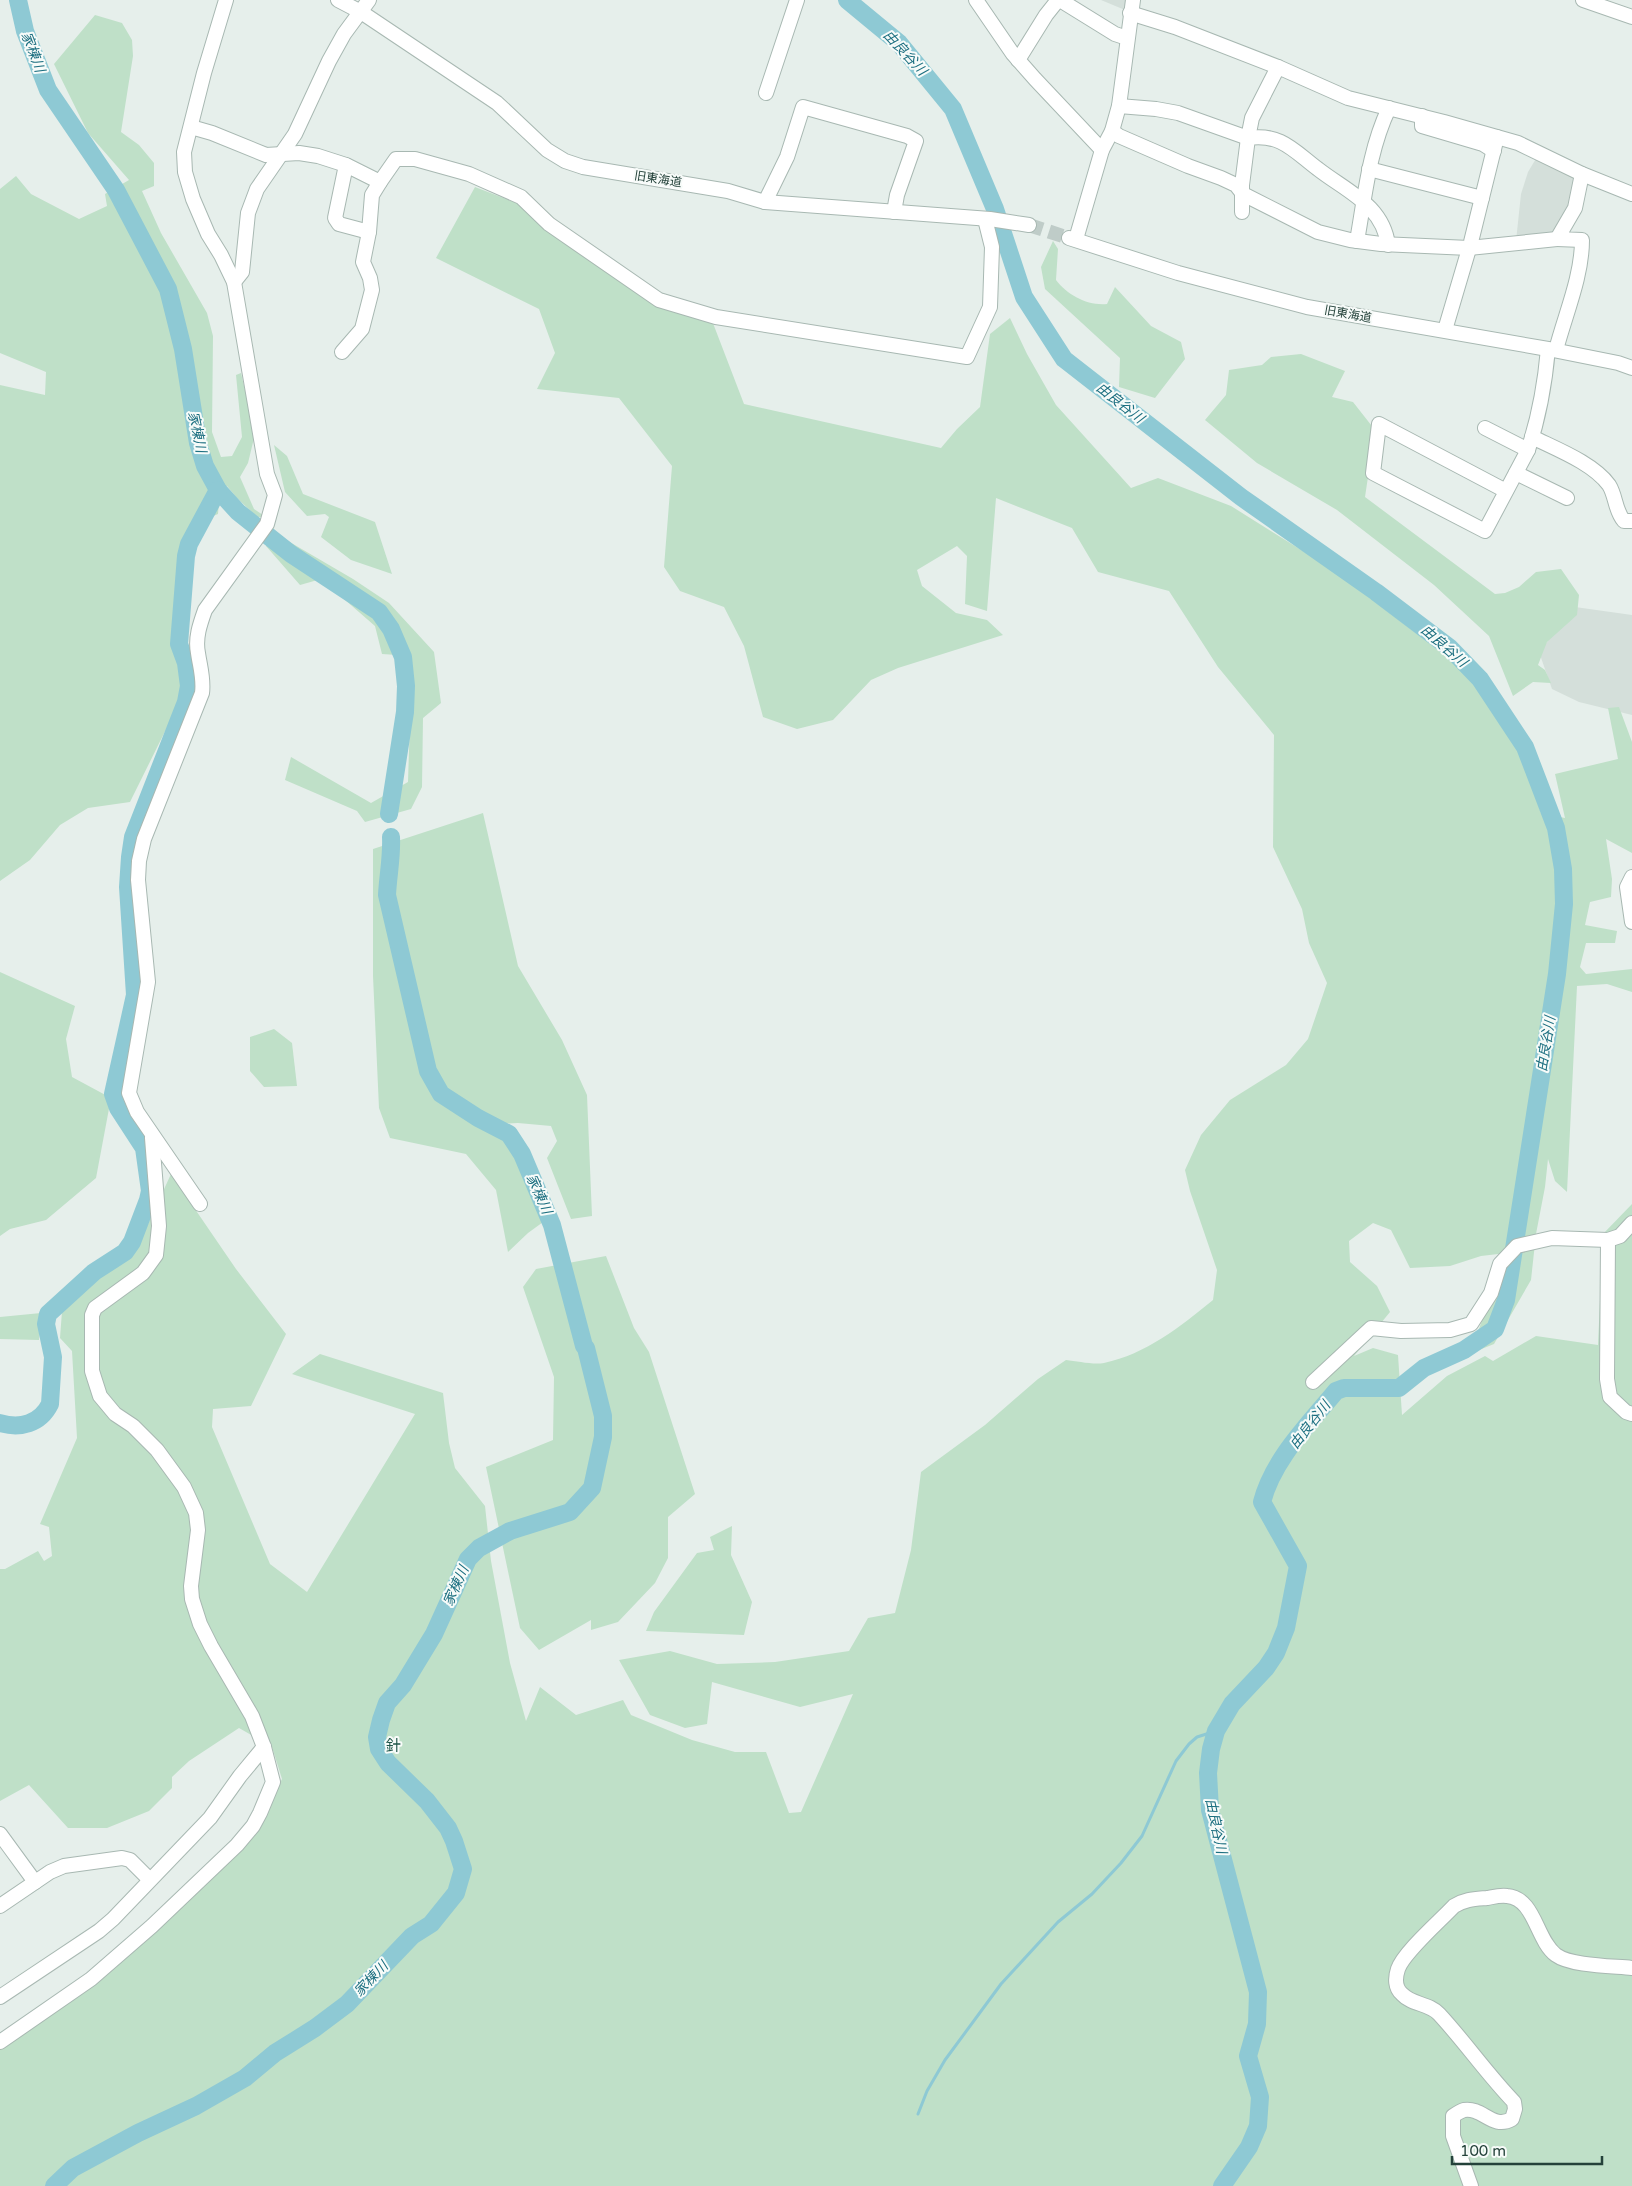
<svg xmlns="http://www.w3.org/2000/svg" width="1632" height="2186" font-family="'Varela Round','Noto Sans JP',sans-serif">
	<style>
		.built { fill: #d4dfda }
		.green { fill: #bfe0c8 }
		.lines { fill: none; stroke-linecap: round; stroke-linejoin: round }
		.stream { stroke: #8ec9d4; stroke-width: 3 }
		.river { stroke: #8ec9d4; stroke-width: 18 }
		.minor-tunnel { stroke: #bfccc8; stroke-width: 14; stroke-dasharray: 14 7; stroke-linecap: butt }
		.minor-casing { stroke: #a8b8b2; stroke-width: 16 }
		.minor { stroke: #fff; stroke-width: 14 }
		.labels { text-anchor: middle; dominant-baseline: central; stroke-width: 4; stroke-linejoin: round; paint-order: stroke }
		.street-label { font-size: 12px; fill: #24423a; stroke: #f7fbf9 }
		.water-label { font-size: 14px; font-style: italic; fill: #1c6f80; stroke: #f7fbf9 }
		.quarter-label { font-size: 15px; fill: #1f5548; stroke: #f7fbf9 }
	</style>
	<rect width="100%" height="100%" fill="#e6efeb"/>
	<g class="built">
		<path d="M1101,0H1128L1125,10Z"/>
		<path d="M1537,157L1578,176L1565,220L1548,237L1516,241L1521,194L1528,172Z"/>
		<path d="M1575,607L1632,615V715L1579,702L1552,689L1539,652Z"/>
	</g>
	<g class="green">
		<path d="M95,15L122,23L132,40L133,56L121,132L139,145L154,163V186L142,191L161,233L207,313L213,336L212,432L221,457L232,456L242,437L236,375L241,373L255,434L248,463L240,477L254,509L266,517H257L237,498L227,486L220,489L218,514L191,525L184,556L183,612L185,691L130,802L88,808L60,825L30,860L0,881V385L45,395L46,372L0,353V189L16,176L31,194L79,219L107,206L105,194L129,180L88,133L54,64Z"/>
		<path d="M475,187L529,208L653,304L711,318L744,404L941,448L957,429L980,407L990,334L1010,318L1027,354L1056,405L1131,488L1158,478L1231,506L1335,571L1472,676L1520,752L1541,813L1565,818L1555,774L1618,759L1608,708L1619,707L1632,742V853L1606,839L1612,879L1611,897L1590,902L1585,925L1617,931L1615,943H1586L1580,967L1586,974L1632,969V992L1607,984L1577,986L1567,1192L1555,1181L1548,1159L1545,1187L1536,1234L1531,1280L1494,1344L1479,1350L1476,1337L1507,1253L1481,1256L1450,1266L1410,1268L1391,1230L1373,1223L1349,1241L1350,1262L1377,1286L1390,1312L1354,1356L1373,1348L1398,1355L1402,1415L1447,1376L1485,1356L1493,1361L1536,1336L1598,1345L1603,1234L1632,1204V2186H0V2049L81,1995L250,1840L282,1779L272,1747L239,1728L189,1761L172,1777V1788L149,1811L107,1828H68L29,1785L0,1801V1569H5L38,1551L44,1561L52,1556L49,1527L40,1524L77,1438L72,1351L60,1338L63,1298L142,1237L171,1174L236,1269L286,1334L251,1406L213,1409L212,1427L270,1564L307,1592L415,1414L292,1374L320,1354L443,1393L449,1443L455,1468L485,1506L491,1561L510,1663L526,1721L540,1687L576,1715L623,1700L631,1715L692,1740L735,1752H766L789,1813L801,1812L853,1694L800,1707L712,1682L707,1724L685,1728L650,1715L619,1660L670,1651L717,1664L775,1662L849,1651L868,1618L895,1613L911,1550L921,1472L985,1425L1038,1379L1066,1360C1077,1361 1093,1365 1104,1363C1146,1354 1180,1327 1213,1300L1217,1270L1190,1191L1185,1170L1201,1135L1230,1100L1286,1065L1308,1039L1327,983L1309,943L1302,909L1273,847L1274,735L1218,667L1169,591L1098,572L1072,528L996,498L987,611L965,604L967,556L957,546L917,570L922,586L956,613L987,620L1003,635L898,668L871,680L833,720L797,729L763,717L744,646L724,607L680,591L664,567L672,466L619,398L537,389L555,353L539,309L436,258Z"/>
		<path d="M1053,241L1058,249L1056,280C1067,295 1088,306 1107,304L1115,287L1151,326L1181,342L1185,359L1155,398L1119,387L1120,358L1045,289L1041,267Z"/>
		<path d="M1301,354L1345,371L1332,397L1353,402L1375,430L1365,497L1495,594L1505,593L1519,587L1536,572L1561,569L1579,595L1577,615L1547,642L1538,665L1545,670L1551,683L1533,682L1513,696L1489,636L1434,585L1337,510L1257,463L1205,420L1226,395L1229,370L1262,365L1271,357Z"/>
		<path d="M274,445L287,456L303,494L375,522L392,574L351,560L321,537L329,517L325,514L307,516L285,492Z"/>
		<path d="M276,534L353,579L389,603L434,652L441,703L423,718L422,787L411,809L365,822L357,811L285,780L291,757L371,803L408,782L412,656L382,654L375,626L321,579L300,585L266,546Z"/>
		<path d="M483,813L518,966L562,1040L587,1095L592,1216L571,1219L547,1158L557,1141L551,1126L518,1123L495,1124L526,1169L550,1217L528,1233L508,1252L496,1190L466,1154L390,1138L379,1108L373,976V849Z"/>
		<path d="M0,972L75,1006L66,1039L72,1077L111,1098L96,1178L46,1220L10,1229L0,1236Z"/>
		<path d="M274,1029L292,1043L297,1086L264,1087L250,1071V1037Z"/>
		<path d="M606,1256L634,1328L649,1352L695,1494L668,1517V1558L655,1583L618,1622L591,1630V1620L539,1650L520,1628L486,1467L553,1440L554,1377L523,1287L536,1269Z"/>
		<path d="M41,1313L39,1340L0,1339V1317Z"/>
		<path d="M732,1526L731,1555L752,1602L744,1635L646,1631L654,1612L697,1553L714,1550L710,1537Z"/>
	</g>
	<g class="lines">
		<path class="stream" d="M918,2114L927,2091L945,2060L1001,1984L1058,1922L1092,1894L1121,1863L1142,1836L1176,1761L1189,1744L1197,1737L1216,1731"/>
		<g class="river">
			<path d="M18,0L25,31L48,90L116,190L168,289L183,349L198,443L205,466L218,490L238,512L291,554L379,612L391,629L403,657L406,686L405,712L389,814"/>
			<path d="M847,0L899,43L953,109L995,209L1024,297L1064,359L1241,497L1376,592L1450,648L1480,679L1525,747L1556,828L1563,869L1564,904L1557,974L1506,1300L1495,1329L1464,1350L1424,1368L1399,1388H1344L1336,1391C1309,1424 1273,1459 1262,1502L1298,1566L1286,1628L1276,1653L1266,1668L1232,1704L1216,1731L1211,1749L1208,1773L1210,1810L1258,1992L1257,2024L1248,2056L1260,2097L1258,2126L1249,2147L1222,2186"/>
			<path d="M0,1423C20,1429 40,1424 50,1404L53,1357L46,1324L48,1314L94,1272L125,1252L132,1242L148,1200L150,1191L144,1148L118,1108L113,1094L135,995L128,887L130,857L133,837L186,702L189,686L186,663L179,644L186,556L189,544L218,490"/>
			<path d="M54,2186L73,2168L138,2133L196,2106L245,2078L275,2053L315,2028L347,2004L412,1936L431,1924L456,1893L463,1869L454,1841L448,1828L427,1801L388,1763L379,1749L377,1737L381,1720L387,1703L403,1685L434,1634L468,1559L479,1548L510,1531L570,1512L592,1488L603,1437V1416L586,1348L584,1346L552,1225L522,1154L509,1134L478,1118L441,1094L428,1071L387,895C388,875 392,857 391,837"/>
		</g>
		<path class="minor-tunnel" d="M1029,225L1069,238"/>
		<g class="minor-casing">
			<g id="minor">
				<path d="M338,0L361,12L497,103L547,150L565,161L583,167L728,191L765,202L990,219L1029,225"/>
				<path d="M976,0L1013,54L1035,79L1102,150"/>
				<path d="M1060,0L1115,34L1127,38"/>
				<path d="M1583,0L1632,17"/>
				<path d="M1130,13L1175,27L1278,67L1348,98L1444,122L1518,143L1582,174L1632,194"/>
				<path d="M1018,60L1046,15L1058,0"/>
				<path d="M766,93L797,0"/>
				<path d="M1119,106L1156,109L1178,113L1248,138L1252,118L1278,67"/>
				<path d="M1422,116V126L1483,144L1494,151"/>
				<path d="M191,127L212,133L266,155L299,153L318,156L346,165L380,182L396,159H415L469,174L521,197L549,224L659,300L716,317L967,357L990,307L992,247L985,219"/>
				<path d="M1112,131L1119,136L1188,166L1221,178L1236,185L1243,194L1318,232L1350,240L1381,244L1469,248L1557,239"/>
				<path d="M346,165L335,218L339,224L369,232"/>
				<path d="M1369,169L1482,198"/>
				<path d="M765,202L787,157L803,107L907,136L916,141L897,195L894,212"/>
				<path d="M1242,212V185L1248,138C1281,133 1294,151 1318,169C1346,191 1383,205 1388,245"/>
				<path d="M1069,238L1178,273L1307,307L1548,349L1618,363L1632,368"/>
				<path d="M1076,239L1102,150L1112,131L1119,106L1133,0"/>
				<path d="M1357,241C1365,196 1369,150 1389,108"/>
				<path d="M234,282L242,272L248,213L257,189L295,134L329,61L344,34L369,0"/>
				<path d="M1445,330L1471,242L1497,137"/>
				<path d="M1556,350C1565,315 1582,277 1582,240L1557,239L1575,208L1582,174"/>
				<path d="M342,352L362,329L372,290L370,278L363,262L369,232L372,195L380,182"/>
				<path d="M1485,428L1528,450"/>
				<path d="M1532,437C1556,449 1593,463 1609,485C1616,496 1615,511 1624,521H1632"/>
				<path d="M1516,473L1567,498"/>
				<path d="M1506,491L1379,424L1373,473L1485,531L1528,450C1539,417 1545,383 1548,349"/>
				<path d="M1632,877L1627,887L1632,922"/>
				<path d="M200,1204L137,1112L129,1093L148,982L138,880L139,861L144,839L202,693C204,679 200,667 198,653C195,638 200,624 205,610L267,524L275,495L267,474L234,282L221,255L208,234L193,199L185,172L184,152L204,73L226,0"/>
				<path d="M1608,1240L1607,1379L1610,1397L1626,1412L1632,1414"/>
				<path d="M1313,1382L1371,1328L1401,1331L1450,1330L1471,1324L1491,1293L1500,1264L1517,1246L1552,1238L1608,1240L1620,1236L1632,1223"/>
				<path d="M0,1834L35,1882"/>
				<path d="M0,1906L50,1872L64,1866L122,1858L130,1860L149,1879"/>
				<path d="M0,1997L99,1931L113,1919L210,1818L240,1776L264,1747"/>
				<path d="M0,2042L91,1979L152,1926L237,1845L253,1826L260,1813L273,1782L264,1747L252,1716L211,1646L200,1624L192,1599L191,1586L198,1530L196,1513L184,1487L157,1450L133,1426L115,1414L100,1396L92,1371V1315L95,1308L143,1273L156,1255L159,1226L152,1138"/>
				<path d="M1471,2186L1453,2136V2116C1456,2114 1461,2111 1464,2110C1483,2107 1492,2130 1512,2119L1515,2109L1514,2102C1487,2074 1465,2042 1439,2014C1429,2003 1412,2005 1402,1994C1395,1988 1395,1978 1398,1969C1404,1952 1440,1921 1454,1906C1465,1899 1475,1899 1487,1898C1493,1897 1500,1895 1507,1896C1535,1898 1536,1940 1556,1955C1571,1966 1613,1966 1632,1968"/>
			</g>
		</g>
		<use href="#minor" class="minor"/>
	</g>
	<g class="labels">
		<g class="street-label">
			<text transform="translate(658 179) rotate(9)">旧東海道</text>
			<text transform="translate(1348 314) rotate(10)">旧東海道</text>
		</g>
		<g class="water-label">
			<text transform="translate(33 52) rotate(69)">家棟川</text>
			<text transform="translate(905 53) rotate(47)">由良谷川</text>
			<text transform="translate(1120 403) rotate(38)">由良谷川</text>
			<text transform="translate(197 432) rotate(78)">家棟川</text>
			<text transform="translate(1444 646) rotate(41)">由良谷川</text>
			<text transform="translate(1546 1044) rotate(-81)">由良谷川</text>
			<text transform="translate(539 1194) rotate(66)">家棟川</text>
			<text transform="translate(1310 1425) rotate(-52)">由良谷川</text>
			<text transform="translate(456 1586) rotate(-66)">家棟川</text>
			<text transform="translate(1216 1826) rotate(78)">由良谷川</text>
			<text transform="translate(371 1979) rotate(-46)">家棟川</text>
		</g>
		<g class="quarter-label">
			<text x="393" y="1746">針</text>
		</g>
	</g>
	<path d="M1452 2156v8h150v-8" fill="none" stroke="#24423a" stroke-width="2.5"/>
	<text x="1460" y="2156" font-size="15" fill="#24423a" stroke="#f7fbf9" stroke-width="4" paint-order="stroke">100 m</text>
</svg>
